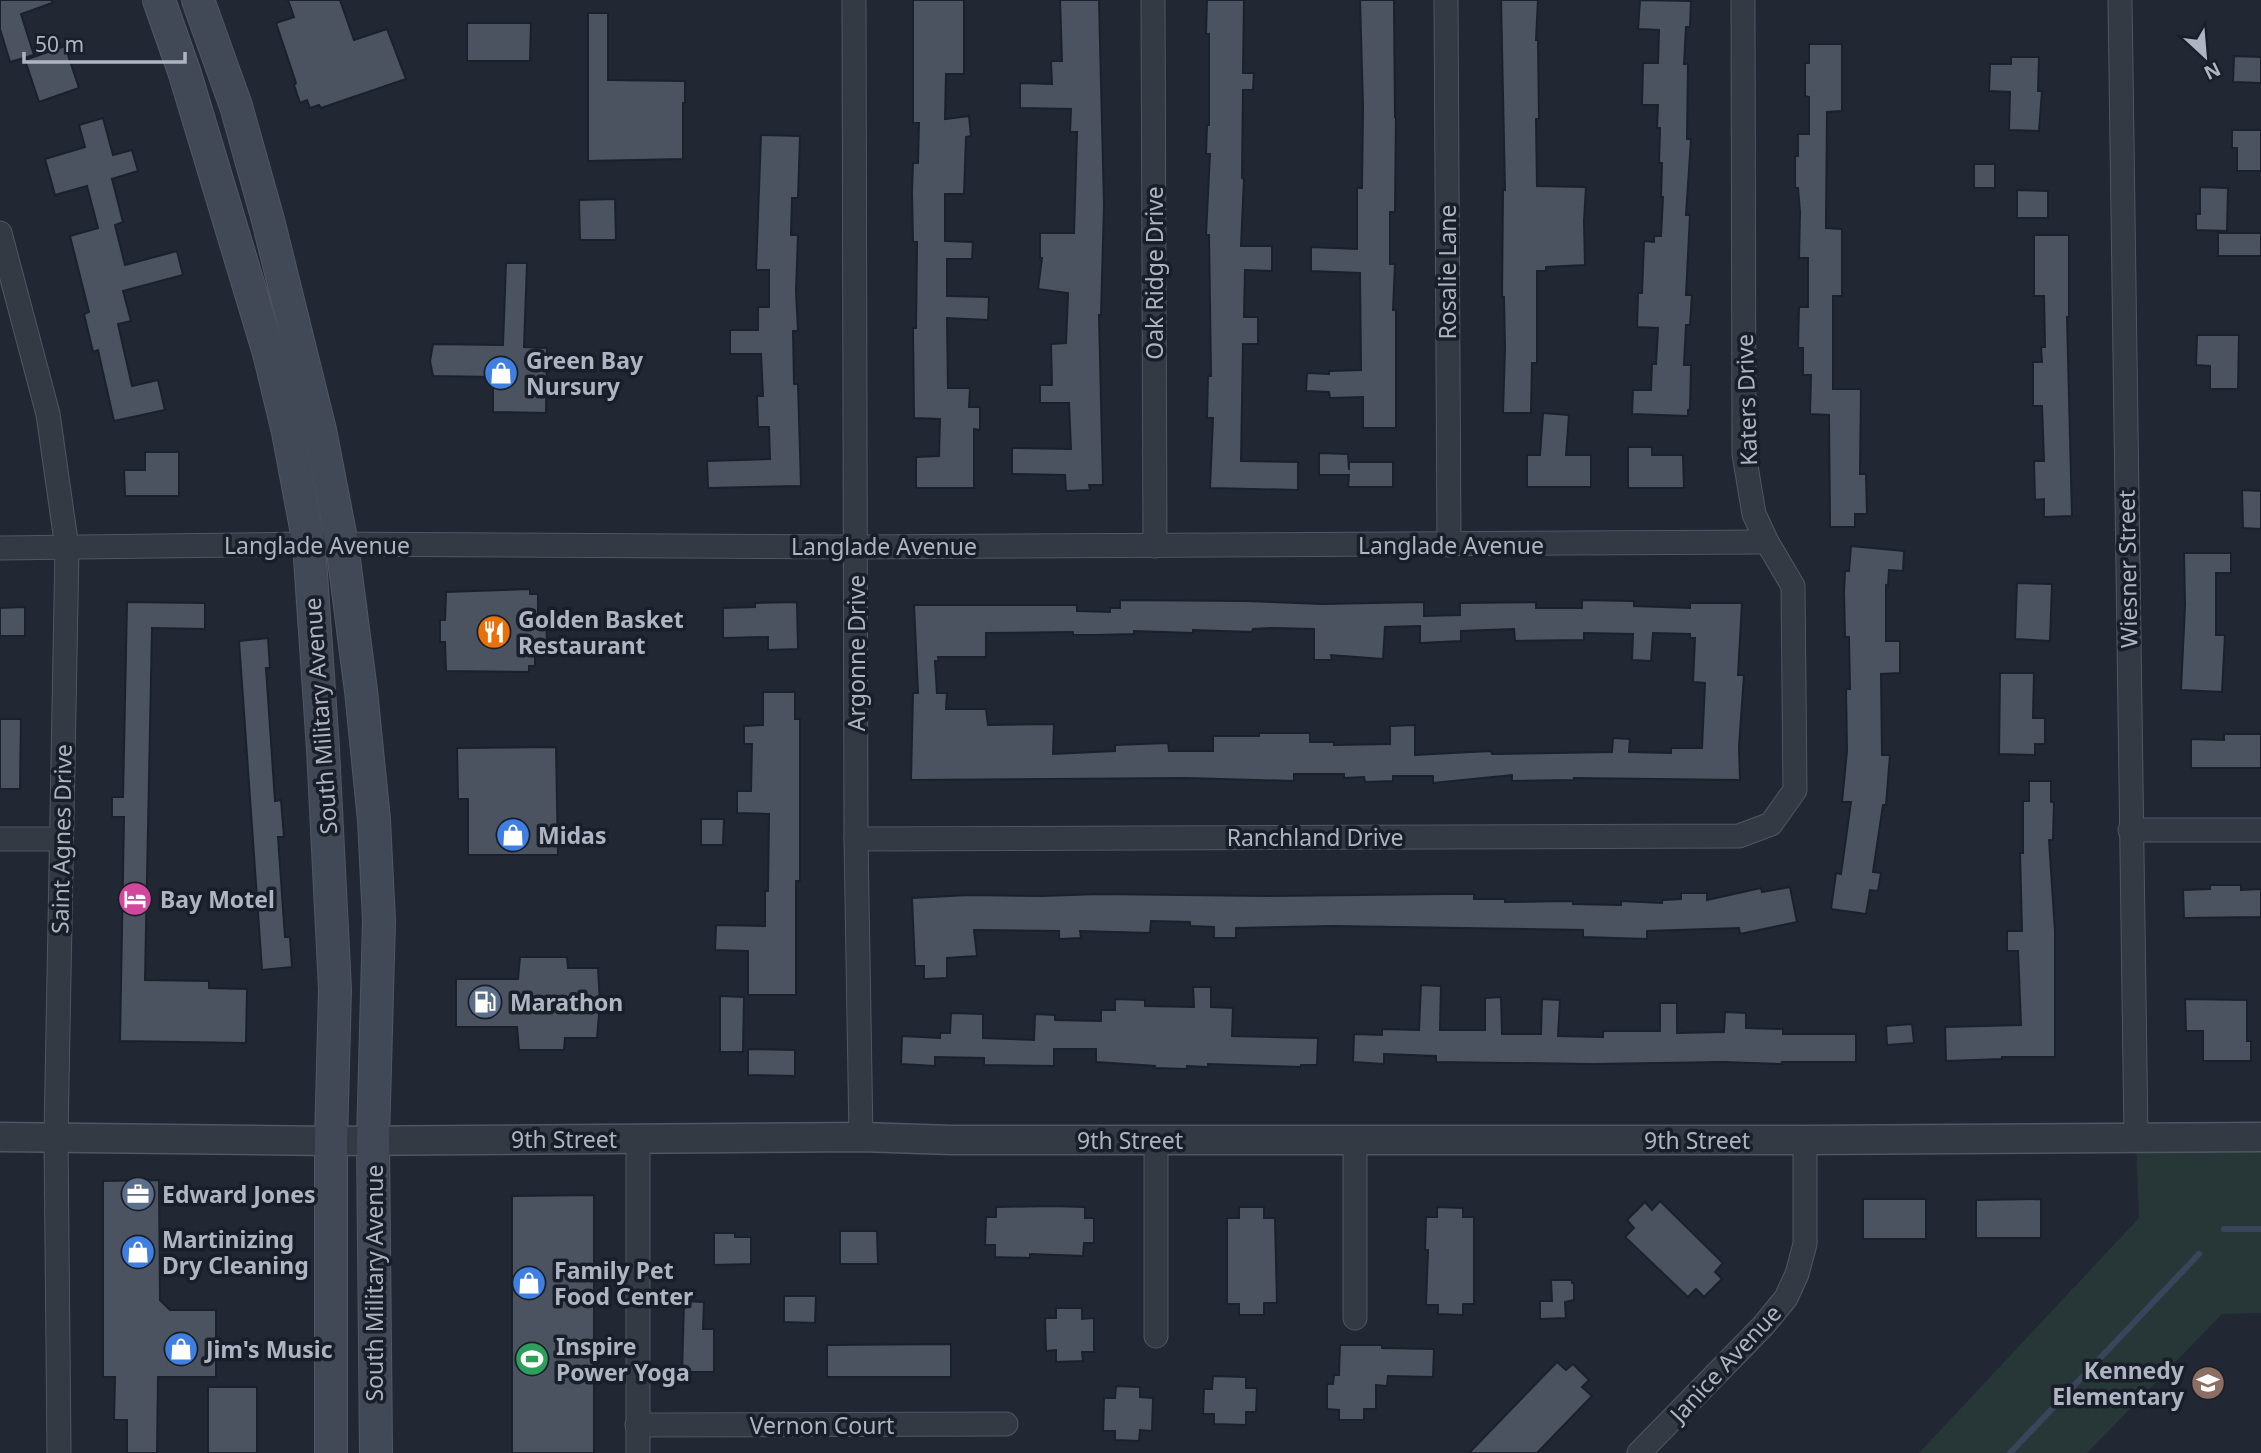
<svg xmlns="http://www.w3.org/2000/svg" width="2261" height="1453" font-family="'Noto Sans',sans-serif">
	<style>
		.green { fill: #273738 }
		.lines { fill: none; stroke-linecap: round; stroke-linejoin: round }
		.stream { stroke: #38455a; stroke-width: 6 }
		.building { fill: #4b5260; stroke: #1b212a; stroke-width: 2; fill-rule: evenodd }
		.minor-casing { stroke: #515762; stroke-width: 25 }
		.tertiary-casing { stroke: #515762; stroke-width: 31 }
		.secondary-casing { stroke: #515762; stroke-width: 34 }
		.minor { stroke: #343a44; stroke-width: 23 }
		.tertiary { stroke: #343a44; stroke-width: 28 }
		.secondary { stroke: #424956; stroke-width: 32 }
		.labels { text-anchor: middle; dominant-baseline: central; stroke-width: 7; stroke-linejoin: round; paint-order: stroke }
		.street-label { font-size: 23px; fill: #aeb4c1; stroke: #191f28 }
		.poi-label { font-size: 23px; font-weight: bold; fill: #aeb4c1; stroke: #191f28; text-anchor: start }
	</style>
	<rect width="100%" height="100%" fill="#212833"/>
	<path class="green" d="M2136,1137H2261V1313L2222,1314L2087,1453H1919L2139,1218Z"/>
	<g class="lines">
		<g class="stream">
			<path d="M2224,1229H2261"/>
			<path d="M2010,1453L2199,1254"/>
		</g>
	</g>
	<g class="building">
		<path d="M0,0H52V3L21,14L34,55L10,62L0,29Z"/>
		<path d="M288,0H340L354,40L387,29L406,79L321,108L319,105L310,108L307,100L300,103L294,85L296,83L276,23L294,17Z"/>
		<path d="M913,0H964V74H946L945,119L969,116L971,136L966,137L964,194H945V241L973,242L972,259H947V296L989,297L988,320L947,318L948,388H970L969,407H980V430L974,429V488H916V457L939,456L940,419L914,418L913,328H916L917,242H913L912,193L913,163H918L919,123H913Z"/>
		<path d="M1060,0H1099L1104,205L1101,315H1099L1103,485H1089L1090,490L1066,491L1065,475L1012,474V448L1071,449L1069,403H1040V385H1052L1051,344L1066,343L1068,293L1038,289L1042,258H1040V233H1074L1077,132H1070L1071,109L1020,108V83L1052,84L1051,61H1062Z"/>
		<path d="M1207,0H1244L1243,73H1254L1253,90H1243L1242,178L1244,179L1241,246H1272V271L1245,270L1244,317H1258V344H1243L1241,461L1298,462V490L1210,488L1213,418H1207L1208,376H1211L1209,235H1206L1210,154H1206L1207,125H1209V34H1206Z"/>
		<path d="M1360,0H1394L1395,117H1396L1395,212H1390V264H1395L1393,310H1396V428H1363V397L1330,398L1329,392L1306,391L1307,373L1329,374V371L1361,370L1360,273L1311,271V247L1357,249V188H1362L1363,106Z"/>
		<path d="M1501,0H1538L1536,40H1538L1539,119H1536L1537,186L1586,187L1584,221L1585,265L1546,267V271H1537V363H1532L1531,413H1503L1505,349L1504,297H1502L1503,190H1505Z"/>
		<path d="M1640,0L1691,1L1690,27H1686L1684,64H1688L1687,139H1691L1686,215H1690L1686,295H1692L1690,325H1686L1684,365H1691L1690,409L1688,410V416L1632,414L1633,390H1651L1652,364H1656L1658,328L1637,327L1638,293H1642L1644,241L1654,242V236H1661L1663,197H1661L1662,163H1659L1660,128H1657L1658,105H1642L1643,63H1658L1659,30L1638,29Z"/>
		<path d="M588,13H608V80L685,81V103H683V159L588,161Z"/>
		<path d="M467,23H531L530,61H467Z"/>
		<path d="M1809,44H1842V111L1827,112L1826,228L1842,229V296H1833V389H1861L1860,474H1866L1867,514H1855V527H1830L1829,415L1810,414L1811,375H1803V348H1798L1799,307H1808V258H1799L1800,212L1798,188H1795V156H1798V134H1809V97L1805,96V63H1809Z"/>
		<path d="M65,46L79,88L39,102L25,60Z"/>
		<path d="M2234,56L2261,57V83L2233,82Z"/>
		<path d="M2011,57H2039L2038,91H2042L2039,131L2009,130L2010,92L1989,91L1990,64H2011Z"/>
		<path d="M103,118L113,155L132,150L138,171L112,179L123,222L115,225L125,265L177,251L183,275L123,291L131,321L118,324L132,386L158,380L165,410L114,421L98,350L93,352L84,314L89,312L70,236L98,228L87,186L55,195L45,159L85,147L79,125Z"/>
		<path d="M2232,130H2261V171H2237V148H2232Z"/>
		<path d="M761,135L800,136L798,198H792L791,235H798L796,291L798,331H793L794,384H798L801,486L708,488L707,461L770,459L769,427H758L757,396H763L761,354H730V330H758V307H769V270H756Z"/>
		<rect x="1974" y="164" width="21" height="24"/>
		<path d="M2200,187L2228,188L2227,231L2196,230V214H2200Z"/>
		<path d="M2017,190L2048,191V218H2017Z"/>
		<path d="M615,199L616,240H580L579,200Z"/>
		<rect x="2218" y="233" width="43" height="23"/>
		<path d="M2034,235H2069V317H2067L2072,516L2044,517V499L2035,500L2034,461H2044L2042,406H2033V362H2042L2041,347H2045L2044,296H2034Z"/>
		<path d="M506,263H527L524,347L547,348L546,413L493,412V377L433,376L430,361L433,344L503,345Z"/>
		<path d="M2197,335H2239L2238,389H2210V366L2196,365Z"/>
		<path d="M1543,413L1569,415L1566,455H1591V487H1527V455H1540Z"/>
		<path d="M1628,447H1652V455H1683L1684,488H1628Z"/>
		<path d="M145,452H179V496H125L124,470H145Z"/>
		<path d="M1319,453L1348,454L1349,470V462H1393V487H1348L1349,475H1319Z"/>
		<path d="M2242,490L2261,491V529L2243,528Z"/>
		<path d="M1851,546L1904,551L1903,571L1889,570L1888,586L1886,585V641H1900V673L1881,674L1882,755H1890L1886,805H1883L1873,872L1881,873L1878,891L1870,890L1866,914L1831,909L1836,873L1841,874L1851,802H1842L1847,751L1846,689H1850L1849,637H1845L1844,592L1845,571H1849Z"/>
		<path d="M2184,553H2231V573H2216V635H2225L2222,692L2181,690L2185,606Z"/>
		<path d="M2017,583L2052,584L2050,641L2015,639Z"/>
		<path d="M530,589V594H538V623H546L547,642L538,643V647H535V666H529V672L446,671L445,642H440V620H445L446,592Z"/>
		<path d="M1120,600L1246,601L1323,604L1424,602V616L1460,615V603L1536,602V608H1582V600L1634,601V606L1690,608V603H1742L1738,675H1744L1739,747L1740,780L1574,778V780L1512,781V775L1433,783V776H1393V781L1365,782L1364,777L1344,778V774H1294V781L1186,778L911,780L913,693H918L914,605H1077V611L1110,612V608H1120ZM1420,626V643L1461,641V631L1514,629L1515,641L1584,640V633L1633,634L1632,660L1651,661L1653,633L1690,634V638H1695L1693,682L1705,683L1702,748H1671V753L1629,752L1630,739L1613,738L1612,752L1492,754L1491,751L1415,755V725L1390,726V744L1334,745V742H1310V733H1259V736H1213V751H1169L1168,743L1115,745V751L1053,754L1054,724L988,725L986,709H946L947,693H937L935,661H939L938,657H986V633L1073,632V635H1096L1134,634V631L1193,633V630L1252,632L1253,629L1273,628L1314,629V660H1332L1331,655L1383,659L1385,627Z"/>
		<path d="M127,602L205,603V629L152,628L145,980L209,981V988L247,989L246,1043L120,1041L124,817H112V797H123Z"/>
		<path d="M797,602L798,649L768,650V637L723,638V608L755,607V603Z"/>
		<path d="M25,607V636H0V608Z"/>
		<path d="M268,638L270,668H266L275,801L281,800L284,837H278L285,937H290L292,967L262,970L239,641Z"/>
		<path d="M2000,673H2034L2033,718H2045V744H2035V755L1999,754Z"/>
		<path d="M763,692H795V719H800V881H796V995H748V951L715,950L716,925L765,926V891H768L769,814L737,813V791H751L752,744H744V726L763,725Z"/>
		<path d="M0,719H21L20,789H0Z"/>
		<path d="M2224,734H2261V768H2191V739L2224,740Z"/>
		<path d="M556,747L558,855H468V799H458L457,748Z"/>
		<path d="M2029,781H2051V802H2054L2053,840H2049L2055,931V1057H2002V1059L1946,1061L1945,1027L2021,1025L2018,951H2007V931H2022L2020,853H2023V801H2029Z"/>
		<path d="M701,819H724L723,845H701Z"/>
		<path d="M2210,885H2241V890L2261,889V917L2184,918L2183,890L2210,889Z"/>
		<path d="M1790,887L1797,922L1740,934L1739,928L1647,931V939L1583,937V930L1334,926L1236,928V938H1214V927L1190,926V922L1151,921L1150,933L1080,931L1081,938L1059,939V931L974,930L977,956L947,958V978L924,979V966H915L912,898L969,895L1041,896L1100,894L1266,896L1447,894H1474V899H1505V902L1573,901V904L1621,905V901L1662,903V900L1681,899V893H1707V900L1761,888L1762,892Z"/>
		<path d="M520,957H567L568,968H598L600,1003L597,1038H565L564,1050H519L517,1027H456V979H518Z"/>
		<path d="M1421,985L1441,986L1440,1030H1485V998L1501,997L1502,1034H1541L1542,999L1560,1000L1558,1036L1603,1037V1031H1660V1003H1677V1033L1724,1032L1725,1012L1746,1013V1028L1783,1029V1034H1856V1062H1782V1064L1724,1062L1593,1064L1436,1062V1056L1384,1054V1064L1353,1062L1354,1034L1382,1035V1029L1419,1030Z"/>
		<path d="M1193,987H1211V1007L1233,1008L1232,1036L1318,1038L1317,1065H1301V1067L1208,1064V1067L1187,1066V1069L1154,1068L1155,1066L1096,1062V1049H1054V1066L984,1065V1058L935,1057V1066L901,1064L902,1036L940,1038V1033H950L951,1013L983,1014V1038L1034,1040L1035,1014L1055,1015V1020L1101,1021V1010H1115V999L1145,1000V1006L1194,1007Z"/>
		<path d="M720,996L744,997L743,1052H720Z"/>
		<path d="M2185,999L2247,1000V1041H2251V1061H2203V1031H2186Z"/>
		<path d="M1912,1024L1914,1043L1887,1045L1886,1026Z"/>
		<path d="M748,1049L795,1050V1076L748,1075Z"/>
		<path d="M159,1180L160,1300L170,1310H216V1377H158L157,1453H127V1420H114L115,1377H103V1181Z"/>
		<path d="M594,1195V1453H512V1196Z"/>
		<rect x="1863" y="1199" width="63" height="40"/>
		<path d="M2041,1199V1238H1976V1200Z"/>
		<path d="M1660,1201L1723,1263L1715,1272L1722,1279L1704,1297L1696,1289L1688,1297L1625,1237L1634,1228L1627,1220L1645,1202L1652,1210Z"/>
		<path d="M1051,1206L1085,1207V1218H1094V1243H1084L1083,1256L1030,1254V1258L995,1257V1245H985L986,1217H996V1207Z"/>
		<path d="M1239,1207H1264V1218H1275L1277,1303H1264V1315H1239V1304H1227V1218H1239Z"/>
		<path d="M1437,1207L1463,1208V1217H1474V1304H1463V1315L1438,1314V1305H1426L1428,1250H1425L1426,1217H1437Z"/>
		<path d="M840,1231H877L878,1264H840Z"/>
		<path d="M714,1233H735V1237H751V1264L714,1265Z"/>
		<path d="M1551,1280H1572V1283H1574V1300L1565,1302L1566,1318L1540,1319V1301H1552Z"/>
		<path d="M784,1296H816L815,1323L784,1322Z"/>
		<path d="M684,1301L704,1302L703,1329H714V1372H682Z"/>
		<path d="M1056,1308H1082V1319L1094,1318V1352H1082L1083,1361L1056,1362V1350L1046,1351L1045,1318H1056Z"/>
		<path d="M951,1344V1377H827V1345Z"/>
		<path d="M1340,1345H1382V1348L1434,1349L1433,1377L1388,1376L1387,1386L1376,1385V1409H1364V1420H1339V1410L1327,1409V1384H1333L1334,1375H1339Z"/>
		<path d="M1557,1362L1566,1370L1573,1364L1589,1380L1582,1387L1592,1396L1537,1453H1469Z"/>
		<path d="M1213,1376L1246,1377V1388H1257L1256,1412H1246V1425L1214,1424V1414H1203L1204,1389H1212Z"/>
		<path d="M1116,1386L1140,1387V1397L1153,1398L1152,1431L1140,1430L1139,1441L1115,1440V1431H1103L1104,1398H1115Z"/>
		<rect x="208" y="1387" width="49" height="66"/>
	</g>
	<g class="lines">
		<g class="minor-casing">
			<g id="minor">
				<path d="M854,0L856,839L861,1137"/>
				<path d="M1153,0L1155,546"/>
				<path d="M1446,0L1449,545"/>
				<path d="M2120,0L2136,1137"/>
				<path d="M0,233L48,414L67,548L56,1137L59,1453"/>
				<path d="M0,548L309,544L856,547L1767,542"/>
				<path d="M2130,830H2261"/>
				<path d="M0,839H61"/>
				<path d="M856,839L1739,836L1771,824L1795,790L1793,586L1767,542L1754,514L1744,454L1743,0"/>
				<path d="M1156,1140V1336"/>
				<path d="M1355,1140V1318"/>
				<path d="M637,1425L1006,1424"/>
				<path d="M638,1453V1139"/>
				<path d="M1639,1453L1763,1326L1786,1298L1797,1274L1805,1244V1140"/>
			</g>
		</g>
		<g class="tertiary-casing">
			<path id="tertiary" d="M0,1137L331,1141L861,1137L952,1140H1805L2261,1137"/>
		</g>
		<g class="secondary-casing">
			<g id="secondary">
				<path d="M159,0L185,74L269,353L288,432L309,544L323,749L335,989L331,1141V1453"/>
				<path d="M198,0L236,106L268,220L320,430L342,544L361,691L374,820L379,921L373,1140L376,1453"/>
			</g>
		</g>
		<use href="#minor" class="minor"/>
		<use href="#tertiary" class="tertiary"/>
		<use href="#secondary" class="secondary"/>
	</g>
	<defs>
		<g id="shop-disc" transform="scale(1.75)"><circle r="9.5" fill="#3f7fe0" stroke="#191f28"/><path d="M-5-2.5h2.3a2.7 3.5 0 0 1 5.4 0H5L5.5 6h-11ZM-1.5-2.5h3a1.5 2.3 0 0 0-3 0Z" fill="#fff"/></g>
		<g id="restaurant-disc" transform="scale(1.75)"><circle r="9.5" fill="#e8710a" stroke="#191f28"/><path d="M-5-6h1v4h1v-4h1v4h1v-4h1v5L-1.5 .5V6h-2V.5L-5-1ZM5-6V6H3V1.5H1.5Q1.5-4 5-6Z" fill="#fff"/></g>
		<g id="hotel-disc" transform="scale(1.75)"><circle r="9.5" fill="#d1479c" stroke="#191f28"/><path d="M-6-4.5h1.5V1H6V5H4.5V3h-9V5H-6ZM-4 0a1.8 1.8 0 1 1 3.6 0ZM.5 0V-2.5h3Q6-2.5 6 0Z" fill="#fff"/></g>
		<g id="fuel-disc" transform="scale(1.75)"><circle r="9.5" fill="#5c6f8a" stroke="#191f28"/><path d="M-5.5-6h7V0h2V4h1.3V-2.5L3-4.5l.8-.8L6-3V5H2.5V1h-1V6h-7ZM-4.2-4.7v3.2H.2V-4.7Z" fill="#fff"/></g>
		<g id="office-disc" transform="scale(1.75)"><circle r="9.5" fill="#5c6f8a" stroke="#191f28"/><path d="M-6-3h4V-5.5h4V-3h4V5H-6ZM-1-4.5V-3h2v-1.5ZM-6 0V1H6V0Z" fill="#fff"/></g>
		<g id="stadium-disc" transform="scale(1.75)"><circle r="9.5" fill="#2e9e5b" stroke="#191f28"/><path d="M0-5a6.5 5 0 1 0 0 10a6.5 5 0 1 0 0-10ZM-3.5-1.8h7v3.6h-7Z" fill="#fff"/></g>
		<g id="school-disc" transform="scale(1.75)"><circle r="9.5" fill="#8d6e63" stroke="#191f28"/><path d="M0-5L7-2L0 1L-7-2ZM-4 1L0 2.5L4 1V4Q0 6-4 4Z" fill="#fff"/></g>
	</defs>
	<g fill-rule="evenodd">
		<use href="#shop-disc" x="501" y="373"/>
		<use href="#restaurant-disc" x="494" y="632"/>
		<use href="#shop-disc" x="513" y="835"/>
		<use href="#hotel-disc" x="135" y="899"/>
		<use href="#fuel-disc" x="485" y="1002"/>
		<use href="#office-disc" x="138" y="1194"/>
		<use href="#shop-disc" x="138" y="1252"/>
		<use href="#shop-disc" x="529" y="1283"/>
		<use href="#shop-disc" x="181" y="1349"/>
		<use href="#stadium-disc" x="532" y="1359"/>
		<use href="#school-disc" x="2208" y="1383"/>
	</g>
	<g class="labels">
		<g class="street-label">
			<text transform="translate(1447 272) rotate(-90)">Rosalie Lane</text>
			<text transform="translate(1154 273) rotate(-90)">Oak Ridge Drive</text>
			<text transform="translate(1746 400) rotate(-92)">Katers Drive</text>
			<text x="317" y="545">Langlade Avenue</text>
			<text x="1451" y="545">Langlade Avenue</text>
			<text x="884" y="546">Langlade Avenue</text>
			<text transform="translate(2127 569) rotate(-91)">Wiesner Street</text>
			<text transform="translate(856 653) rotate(-90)">Argonne Drive</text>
			<text transform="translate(320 716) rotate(-94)">South Military Avenue</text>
			<text x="1315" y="837">Ranchland Drive</text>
			<text transform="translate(61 839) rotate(-89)">Saint Agnes Drive</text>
			<text x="564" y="1139">9th Street</text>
			<text x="1130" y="1140">9th Street</text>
			<text x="1697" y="1140">9th Street</text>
			<text transform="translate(374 1283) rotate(-90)">South Military Avenue</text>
			<text transform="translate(1725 1363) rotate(-47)">Janice Avenue</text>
			<text x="822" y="1425">Vernon Court</text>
		</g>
		<g class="poi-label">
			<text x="526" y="360">Green Bay<tspan x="526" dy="26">Nursury</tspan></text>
			<text x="518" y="619">Golden Basket<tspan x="518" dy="26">Restaurant</tspan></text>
			<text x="538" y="835">Midas</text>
			<text x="160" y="899">Bay Motel</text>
			<text x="510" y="1002">Marathon</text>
			<text x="162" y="1194">Edward Jones</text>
			<text x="162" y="1239">Martinizing<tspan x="162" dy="26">Dry Cleaning</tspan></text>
			<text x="554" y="1270">Family Pet<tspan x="554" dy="26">Food Center</tspan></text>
			<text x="556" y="1346">Inspire<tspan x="556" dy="26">Power Yoga</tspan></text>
			<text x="206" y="1349">Jim's Music</text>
			<text x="2184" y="1370" text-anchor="end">Kennedy<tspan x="2184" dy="26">Elementary</tspan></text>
		</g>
	</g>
	<g transform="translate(2205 56) rotate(154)" stroke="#191f28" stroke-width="5" paint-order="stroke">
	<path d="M0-5L12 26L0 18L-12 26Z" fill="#aeb4c1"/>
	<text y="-10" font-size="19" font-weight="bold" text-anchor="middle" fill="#aeb4c1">N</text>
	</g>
	<path d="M24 52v10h161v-10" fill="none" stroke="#aeb4c1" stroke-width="3.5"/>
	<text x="35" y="52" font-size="21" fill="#aeb4c1" stroke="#191f28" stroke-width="5" paint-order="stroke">50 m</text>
</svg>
